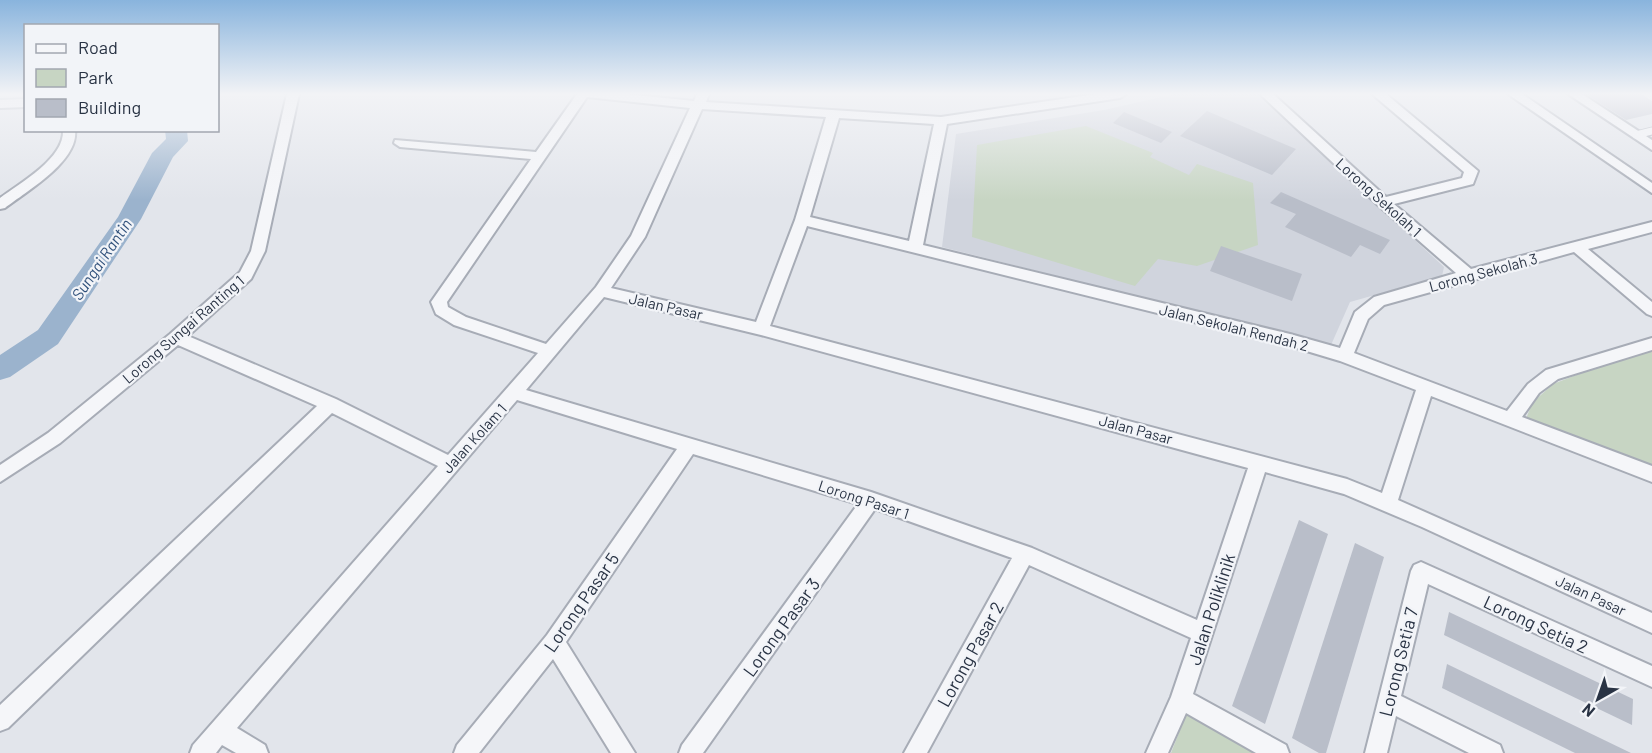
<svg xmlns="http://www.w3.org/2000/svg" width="1652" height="753" font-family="Barlow,sans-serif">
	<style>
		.built { fill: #d0d4dd }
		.green { fill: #c7d5c3 }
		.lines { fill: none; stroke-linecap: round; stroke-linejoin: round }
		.river { fill: #9bb3cd; fill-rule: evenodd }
		.building { fill: #b9bec9 }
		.service-casing { stroke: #a7acb6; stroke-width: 9 }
		.minor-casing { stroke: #a7acb6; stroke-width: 4 }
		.service { stroke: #f5f6f9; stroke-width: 7 }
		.minor { fill: #f5f6f9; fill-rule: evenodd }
		.labels { text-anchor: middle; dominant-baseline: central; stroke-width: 4.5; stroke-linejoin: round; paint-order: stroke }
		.street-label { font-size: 15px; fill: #293344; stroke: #f2f4f8 }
		.water-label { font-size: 16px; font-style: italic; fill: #30517b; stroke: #f2f4f8 }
		.near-street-label { font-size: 18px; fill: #293344; stroke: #f2f4f8 }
	</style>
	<rect width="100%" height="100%" fill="#e2e5eb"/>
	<path class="built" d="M1175,94H1257L1444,267L1442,276L1350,302L1331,345L942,247L956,134L1104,110Z"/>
	<g class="green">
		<path d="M1086,126L1153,153L1150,157L1189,175L1197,164L1253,183L1258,245L1197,266L1158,259L1135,286L972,237L977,145Z"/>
		<path d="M1652,346V468L1526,419L1532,403L1553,384Z"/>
		<path d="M1187,712L1261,753H1171Z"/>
	</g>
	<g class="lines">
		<path class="river" d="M165,130H187L188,141L173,157L141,219L58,344L10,377L0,380V355L38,330L118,217L152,153L166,139Z"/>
	</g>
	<g class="building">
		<path d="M1586,94H1641L1652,101V114L1626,120Z"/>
		<path d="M1207,111L1296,149L1272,175L1180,136Z"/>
		<path d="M1124,112L1172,132L1161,143L1113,123Z"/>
		<path d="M1281,192L1390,240L1380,254L1360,245L1351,257L1285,227L1296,214L1270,203Z"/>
		<path d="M1221,246L1302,274L1292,301L1210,271Z"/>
		<path d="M1299,520L1328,534L1265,724L1232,706Z"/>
		<path d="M1355,543L1384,557L1326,753H1319L1292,738Z"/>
		<path d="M1449,612L1633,699L1632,725L1444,635Z"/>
		<path d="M1447,664L1631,753H1575L1442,688Z"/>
	</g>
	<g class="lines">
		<g class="service-casing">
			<path id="service" d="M1636,135L1652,131"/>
		</g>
		<g class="minor-casing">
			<g id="minor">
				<path d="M287,94H299L265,251L251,279L188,336L336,399L448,455L538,353L454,325L436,314L431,302L531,159L400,147L394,143L395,140L536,152L577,94H626L694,101L697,94H709L706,102L941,117L1096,94H1126L1120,98L947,124L923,245L1290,334L1340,348L1355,312L1374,297L1456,273L1378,205L1260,94H1273L1386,197L1462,178L1464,172L1372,94H1386L1478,171L1473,184L1394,204L1471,269L1652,222V232L1588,249L1652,302V316L1647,314L1574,252L1384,305L1368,319L1354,353L1507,411L1528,384L1546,370L1652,338V350L1558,379L1539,393L1522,417L1652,466V482L1431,396L1398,500L1652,613V633L1422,527L1344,494L1265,472L1193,694L1286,745L1289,753H1256L1186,713L1168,753H1146L1171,697L1191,638L1029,565L927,753H904L1012,558L875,509L703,753H679L682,745L858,504L693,454L566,642L635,753H611L553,659L479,753H454L457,745L547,635L677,449L517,400L237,728L265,745L268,753H236L222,745L216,753H190L193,745L438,466L332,413L8,728L0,731V705L317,406L178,345L60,443L0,482V465L48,433L170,334L240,272L251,251ZM587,97L690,108L631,236L596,287L546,344L466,317L448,307L447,302ZM702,109L826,117L795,220L756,322L611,288L645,237ZM839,118L934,124L909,241L810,217ZM807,226L1290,346L1340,361L1416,390L1382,493L1347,479L770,326ZM604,297L761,335L1248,468L1197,620L1032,548L871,492L526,390Z"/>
				<path d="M1508,94H1522L1652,183V193Z"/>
				<path d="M1568,94H1582L1652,140V150Z"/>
				<path d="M26,99V107L0,108V100Z"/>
				<path d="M63,130H75C79,161 27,191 5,208L0,209V198C20,183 65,158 63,130Z"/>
				<path d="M1421,562L1652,666V687L1428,584L1401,696L1500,745L1503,753H1469L1396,716L1387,753H1365L1411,571L1414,565Z"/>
			</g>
		</g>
		<use href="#service" class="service"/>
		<use href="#minor" class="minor"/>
	</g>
	<linearGradient id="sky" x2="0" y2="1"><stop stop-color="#89b4dd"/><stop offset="0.47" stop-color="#f2f3f6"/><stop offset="1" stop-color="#f2f3f6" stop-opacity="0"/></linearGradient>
	<rect width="1652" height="200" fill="url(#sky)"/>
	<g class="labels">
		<g class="street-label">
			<text transform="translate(1379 197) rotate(42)">Lorong Sekolah 1</text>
			<text transform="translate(1483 272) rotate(-15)">Lorong Sekolah 3</text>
			<text transform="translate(666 306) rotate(13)">Jalan Pasar</text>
			<text transform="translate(1234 327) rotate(14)">Jalan Sekolah Rendah 2</text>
			<text transform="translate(183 329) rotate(-41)">Lorong Sungai Ranting 1</text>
			<text transform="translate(1136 429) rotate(15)">Jalan Pasar</text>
			<text transform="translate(474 438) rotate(-48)">Jalan Kolam 1</text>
			<text transform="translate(864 499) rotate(18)">Lorong Pasar 1</text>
			<text transform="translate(1591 595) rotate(25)">Jalan Pasar</text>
		</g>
		<g class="water-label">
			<text transform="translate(101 259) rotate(-56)">Sungai Rantin</text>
		</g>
		<g class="near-street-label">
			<text transform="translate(581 602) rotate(-55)">Lorong Pasar 5</text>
			<text transform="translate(1211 609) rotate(-72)">Jalan Poliklinik</text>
			<text transform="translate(1536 624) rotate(25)">Lorong Setia 2</text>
			<text transform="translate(781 627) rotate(-54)">Lorong Pasar 3</text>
			<text transform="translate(970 654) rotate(-61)">Lorong Pasar 2</text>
			<text transform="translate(1398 662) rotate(-76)">Lorong Setia 7</text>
		</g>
	</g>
	<rect x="24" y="24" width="195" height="108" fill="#f2f4f8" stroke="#a2a7b0" stroke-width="1.5"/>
	<rect x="36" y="44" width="30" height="9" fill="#f5f6f9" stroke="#a2a7b0" stroke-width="1.5"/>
	<text x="78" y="54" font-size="18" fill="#293344">Road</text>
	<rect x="36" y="69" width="30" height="18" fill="#c7d5c3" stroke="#a2a7b0" stroke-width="1.5"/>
	<text x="78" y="84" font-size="18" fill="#293344">Park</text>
	<rect x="36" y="99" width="30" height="18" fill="#b9bec9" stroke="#a2a7b0" stroke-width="1.5"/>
	<text x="78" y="114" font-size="18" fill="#293344">Building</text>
	<g transform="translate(1598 699) rotate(220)" stroke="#f2f4f8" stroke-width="4.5" paint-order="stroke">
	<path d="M0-4.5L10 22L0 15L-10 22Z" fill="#293344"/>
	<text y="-9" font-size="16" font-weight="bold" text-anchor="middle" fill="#293344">N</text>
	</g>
</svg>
